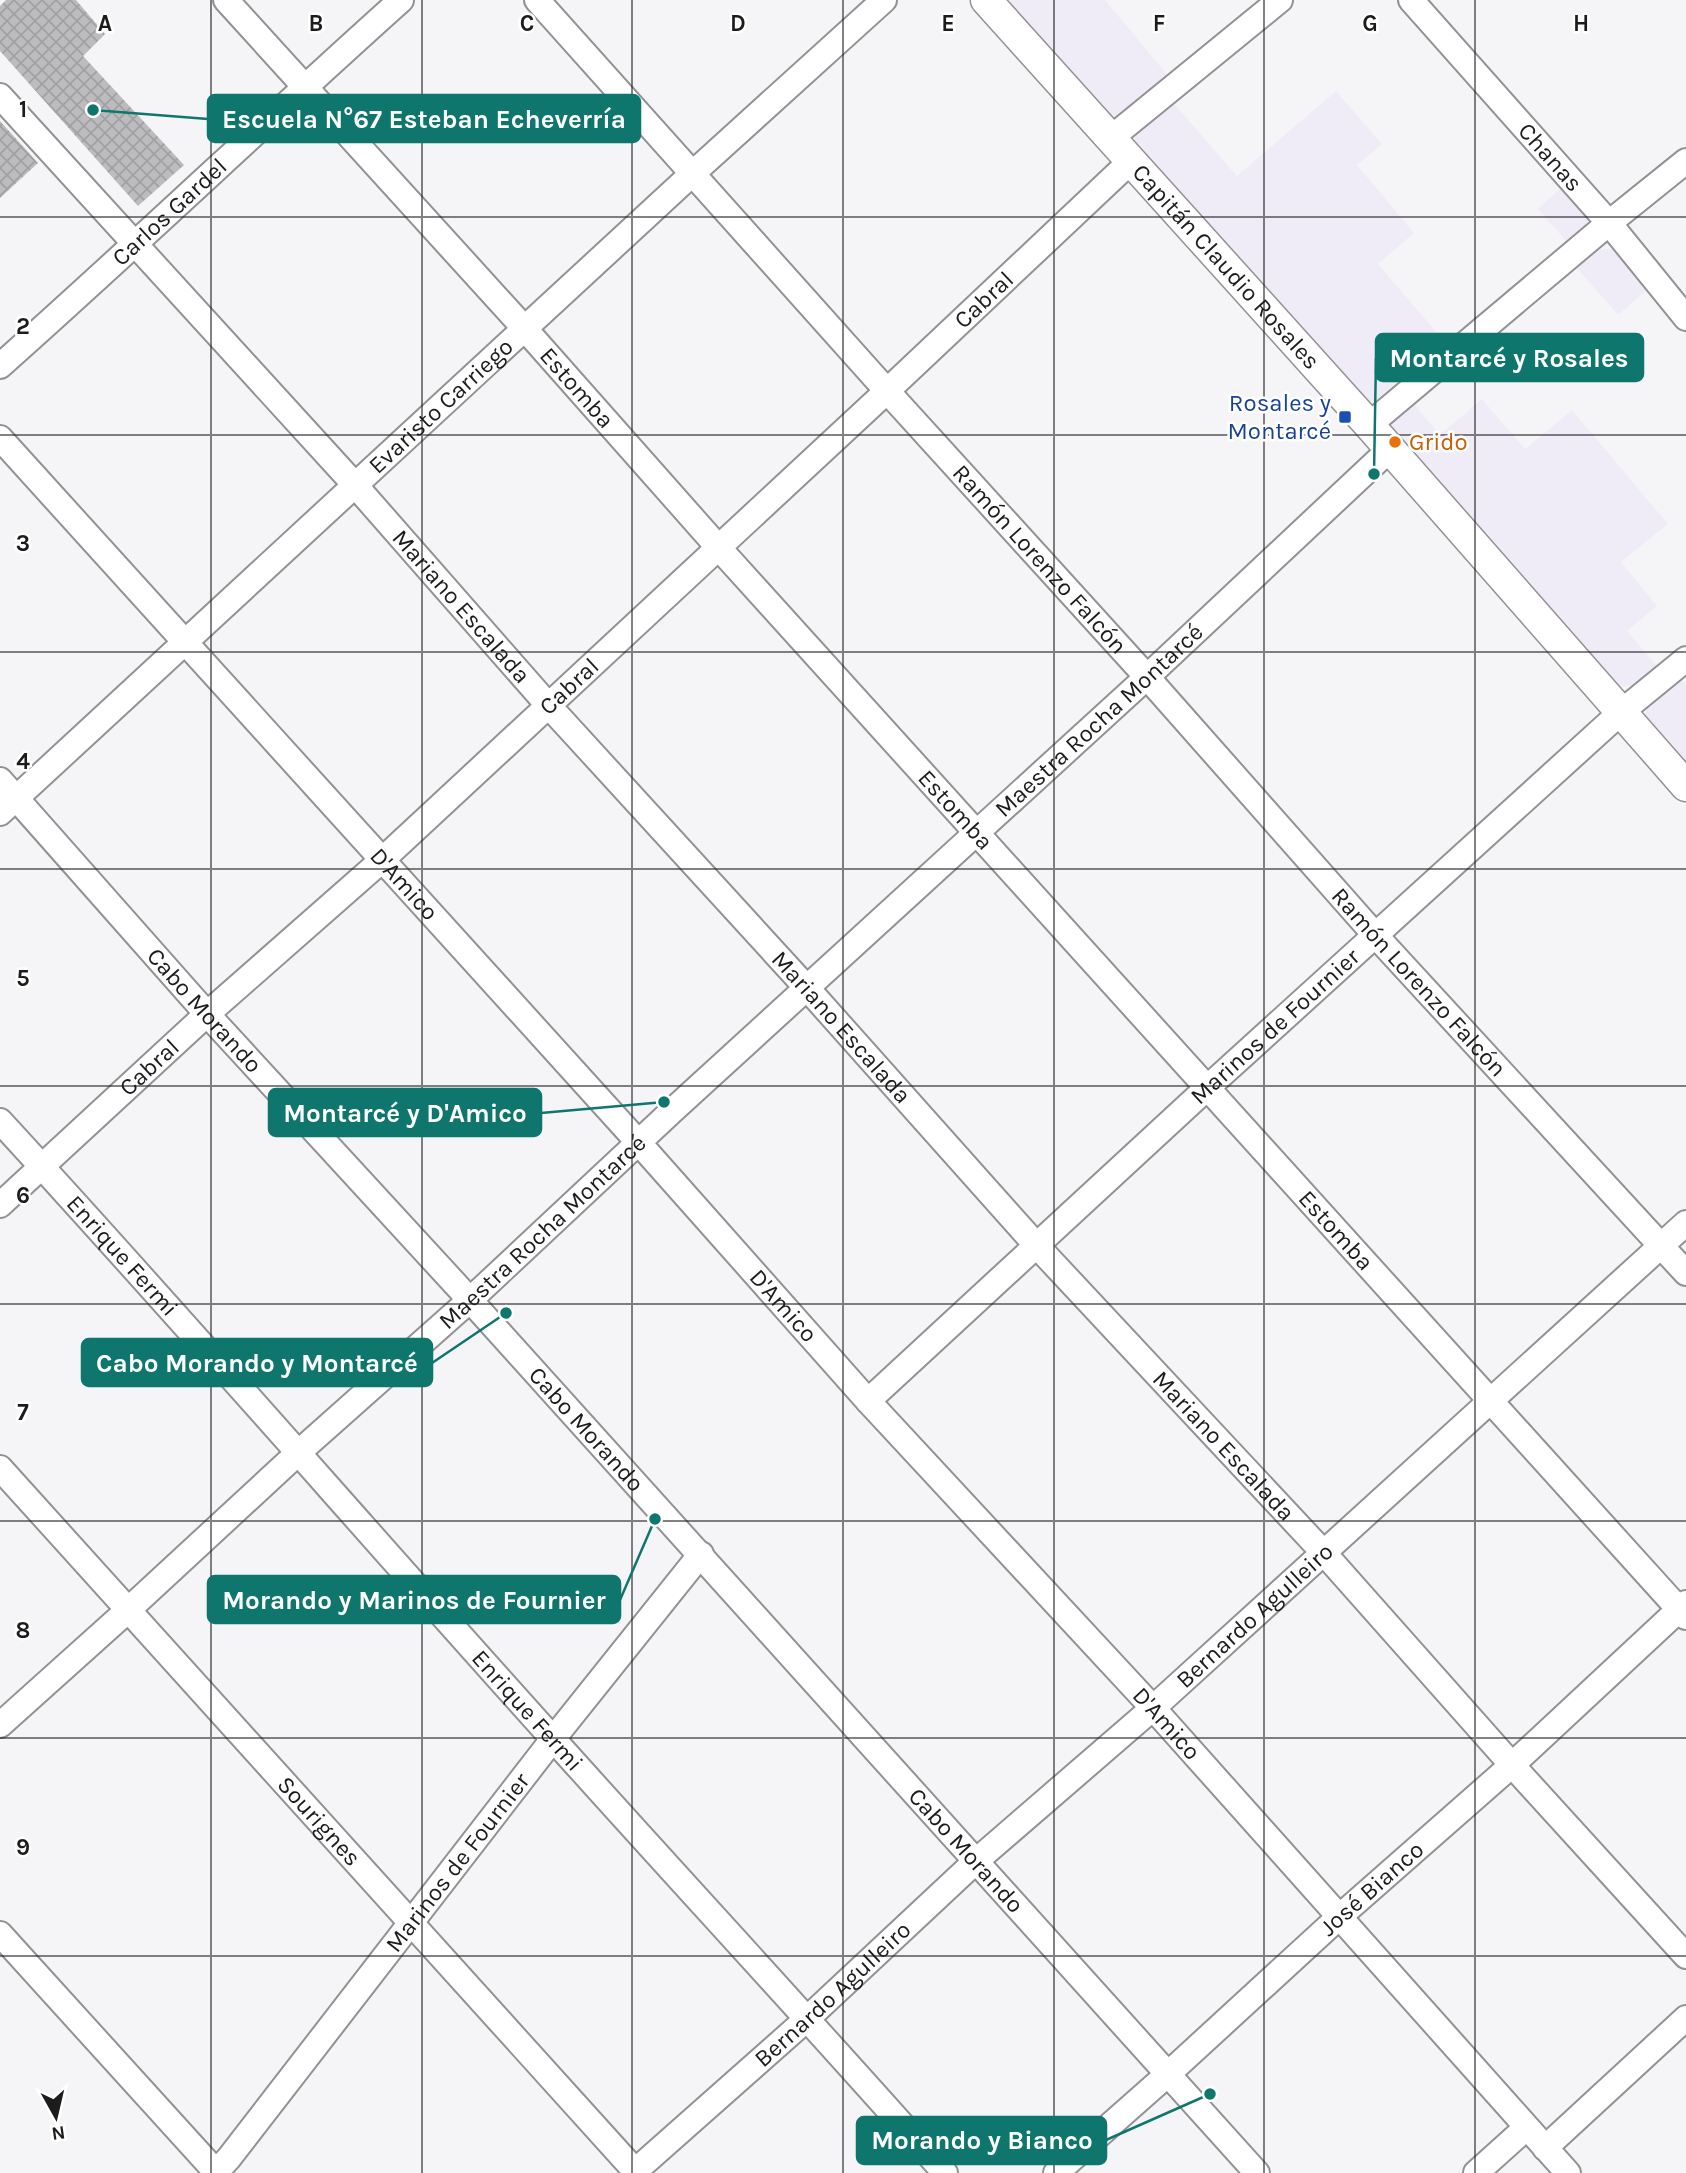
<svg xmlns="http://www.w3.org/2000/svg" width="1686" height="2173" font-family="Karla,sans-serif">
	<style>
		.built { fill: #efecf7 }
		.building { fill: url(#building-cross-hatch) }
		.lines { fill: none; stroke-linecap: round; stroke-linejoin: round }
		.minor-casing { stroke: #929194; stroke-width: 28 }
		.tertiary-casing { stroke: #929194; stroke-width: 33 }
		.minor { stroke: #fff; stroke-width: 24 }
		.tertiary { stroke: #fff; stroke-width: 30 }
		.grid { fill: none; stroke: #1c1c1d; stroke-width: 2; stroke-opacity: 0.55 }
		.transit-dot { fill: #1a4fb4; stroke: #fff; stroke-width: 2.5 }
		.food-dot { fill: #e8710a; stroke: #fff; stroke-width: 2.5 }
		.labels { text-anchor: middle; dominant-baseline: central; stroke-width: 5; stroke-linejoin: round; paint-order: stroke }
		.street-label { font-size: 24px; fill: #1c1c1d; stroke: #fff }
		.transit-label { font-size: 24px; fill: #164399; stroke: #fff; text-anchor: end }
		.food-label { font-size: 24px; fill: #c56008; stroke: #fff; text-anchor: start }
		.grid-label { font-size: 23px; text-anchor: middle; font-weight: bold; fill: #1c1c1d; stroke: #fff; stroke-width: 5; stroke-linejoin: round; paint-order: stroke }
		.leader { fill: none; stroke: #0f766e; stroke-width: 2.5 }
		.callout-dot { fill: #0f766e; stroke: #fff; stroke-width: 2.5 }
		.callout { fill: #0f766e; stroke: #0f766e; stroke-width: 2.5 }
		.callout-label { font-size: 26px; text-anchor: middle; font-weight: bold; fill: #fff }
	</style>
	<defs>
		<pattern id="building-cross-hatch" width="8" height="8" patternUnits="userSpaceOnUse" patternTransform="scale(1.75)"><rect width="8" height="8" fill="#bcbcbf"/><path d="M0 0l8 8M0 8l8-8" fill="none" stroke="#a1a1a4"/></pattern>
	</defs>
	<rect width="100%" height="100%" fill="#f5f5f8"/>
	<g class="built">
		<path d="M1002,0H1105L1170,78L1117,118L1108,117Z"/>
		<path d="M1336,91L1382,144L1357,165L1414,233L1378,264L1444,341L1375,401L1362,402L1134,142L1136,130L1171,100L1237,176Z"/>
		<path d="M1565,184L1589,218L1586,230L1569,244L1538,209Z"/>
		<path d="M1612,249L1616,250L1649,288L1618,315L1577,268L1598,250Z"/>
		<path d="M1482,399L1525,449L1572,410L1668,524L1621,562L1657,606L1627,631L1659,669L1641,684L1619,687L1391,435L1390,425L1393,418L1412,402L1440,435Z"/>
		<path d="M1677,675L1686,685V764L1645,717L1648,701Z"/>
	</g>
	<g class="building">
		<path d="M6,0H76L105,34L83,56L184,165L138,206L0,51V6Z"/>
		<path d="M0,121L38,163L0,198Z"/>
	</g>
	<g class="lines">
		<g class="minor-casing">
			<g id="minor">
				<path id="s1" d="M226,0L525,329L718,547L1686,1617"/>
				<path id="s2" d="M537,0L887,391L1147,677L1376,936L1686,1273"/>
				<path id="s3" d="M1411,0L1609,223L1686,318"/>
				<path id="s4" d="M0,96L355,485L548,705L806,987L1037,1246L1323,1552L1512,1765L1686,1956"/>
				<path d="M1111,138L1280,0"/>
				<path id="s5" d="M0,366C135,246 266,121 401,0"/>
				<path d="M1369,425L1609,223L1686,161"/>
				<path id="s6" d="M0,438L639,1143L868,1401L1153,1708L1568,2173"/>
				<path id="s7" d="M0,780L207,1014L470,1300L1257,2173"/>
				<path id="s8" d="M0,813L692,174L884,0"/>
				<path id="s9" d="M0,1121C188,1325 369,1535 554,1740C684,1885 816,2027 945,2173"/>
				<path id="s10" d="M0,1205L207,1014L381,861L887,391L1132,160"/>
				<path id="s11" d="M868,1401L1207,1088L1620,713L1686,659"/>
				<path id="s12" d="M0,1468L637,2173"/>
				<path id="s13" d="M0,1725L127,1611L299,1452L470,1300L672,1111L1147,677L1389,450"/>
				<path d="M0,1934L217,2173"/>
				<path d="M1545,2148L1686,2018"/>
				<path id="s14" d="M215,2173L229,2158L553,1739L701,1554"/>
				<path id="s15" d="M633,2173L808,2018L976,1861L1153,1708L1686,1223"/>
				<path id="s16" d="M1056,2173L1168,2074L1338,1918L1512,1765L1686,1603"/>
				<path d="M1476,2173L1526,2128"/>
			</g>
		</g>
		<g class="tertiary-casing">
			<g id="tertiary">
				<path id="s17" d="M986,0L1369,425L1686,786"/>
			</g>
		</g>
		<use href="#minor" class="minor"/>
		<use href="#tertiary" class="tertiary"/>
	</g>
	<path class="grid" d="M211,0V2173M422,0V2173M632,0V2173M843,0V2173M1054,0V2173M1264,0V2173M1475,0V2173M0,217H1686M0,435H1686M0,652H1686M0,869H1686M0,1086H1686M0,1304H1686M0,1521H1686M0,1738H1686M0,1956H1686"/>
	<rect class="transit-dot" x="1338" y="410" width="14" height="14" rx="3.5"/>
	<circle class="food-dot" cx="1395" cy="442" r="7"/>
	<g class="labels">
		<g class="street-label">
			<text stroke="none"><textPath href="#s3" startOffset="210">Chanas</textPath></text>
			<text stroke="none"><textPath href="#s5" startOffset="229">Carlos Gardel</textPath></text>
			<text stroke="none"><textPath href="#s17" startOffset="359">Capitán Claudio Rosales</textPath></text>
			<text stroke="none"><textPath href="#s10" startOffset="1337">Cabral</textPath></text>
			<text stroke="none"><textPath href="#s1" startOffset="523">Estomba</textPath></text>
			<text stroke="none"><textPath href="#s8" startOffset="600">Evaristo Carriego</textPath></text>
			<text stroke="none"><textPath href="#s2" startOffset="752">Ramón Lorenzo Falcón</textPath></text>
			<text stroke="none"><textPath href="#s4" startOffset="688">Mariano Escalada</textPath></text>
			<text stroke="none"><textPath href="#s10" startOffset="770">Cabral</textPath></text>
			<text stroke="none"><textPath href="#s13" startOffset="1489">Maestra Rocha Montarcé</textPath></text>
			<text stroke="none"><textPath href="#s1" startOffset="1090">Estomba</textPath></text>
			<text stroke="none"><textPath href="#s6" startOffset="602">D'Amico</textPath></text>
			<text stroke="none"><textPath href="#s2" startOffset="1320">Ramón Lorenzo Falcón</textPath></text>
			<text stroke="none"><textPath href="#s7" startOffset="308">Cabo Morando</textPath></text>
			<text stroke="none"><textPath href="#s4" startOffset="1255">Mariano Escalada</textPath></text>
			<text stroke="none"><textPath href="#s11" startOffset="553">Marinos de Fournier</textPath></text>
			<text stroke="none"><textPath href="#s10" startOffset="203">Cabral</textPath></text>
			<text stroke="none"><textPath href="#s1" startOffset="1657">Estomba</textPath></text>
			<text stroke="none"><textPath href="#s13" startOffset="733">Maestra Rocha Montarcé</textPath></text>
			<text stroke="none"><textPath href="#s9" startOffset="182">Enrique Fermi</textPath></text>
			<text stroke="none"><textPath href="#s6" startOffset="1169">D'Amico</textPath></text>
			<text stroke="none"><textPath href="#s7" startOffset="875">Cabo Morando</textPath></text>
			<text stroke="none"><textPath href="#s4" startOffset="1822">Mariano Escalada</textPath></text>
			<text stroke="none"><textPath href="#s15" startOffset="835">Bernardo Agulleiro</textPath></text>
			<text stroke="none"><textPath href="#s9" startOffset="791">Enrique Fermi</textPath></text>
			<text stroke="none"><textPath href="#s6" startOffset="1736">D'Amico</textPath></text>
			<text stroke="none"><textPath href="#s12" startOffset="476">Sourignes</textPath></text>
			<text stroke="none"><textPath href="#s7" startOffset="1442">Cabo Morando</textPath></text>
			<text stroke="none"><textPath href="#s14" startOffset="394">Marinos de Fournier</textPath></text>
			<text stroke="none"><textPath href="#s16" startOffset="425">José Bianco</textPath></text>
			<text stroke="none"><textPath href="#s15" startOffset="268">Bernardo Agulleiro</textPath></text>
		</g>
		<g class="transit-label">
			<text x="1331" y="403">Rosales y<tspan x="1331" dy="28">Montarcé</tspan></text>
		</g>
		<g class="food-label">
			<text x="1409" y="442">Grido</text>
		</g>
	</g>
	<g class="grid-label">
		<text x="105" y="31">A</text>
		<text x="316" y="31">B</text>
		<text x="527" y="31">C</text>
		<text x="738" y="31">D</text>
		<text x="948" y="31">E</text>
		<text x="1159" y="31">F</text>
		<text x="1370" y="31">G</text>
		<text x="1581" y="31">H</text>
		<text x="23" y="117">1</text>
		<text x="23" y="334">2</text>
		<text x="23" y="551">3</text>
		<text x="23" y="769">4</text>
		<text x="23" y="986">5</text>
		<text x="23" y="1203">6</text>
		<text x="23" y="1420">7</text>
		<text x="23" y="1638">8</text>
		<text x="23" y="1855">9</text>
	</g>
	<path class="leader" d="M93 110L208 119M1374 474L1376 358M664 1102L541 1113M506 1313L432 1363M655 1519L620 1600M1210 2094L1106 2140"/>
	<g class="callout-dot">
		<circle cx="93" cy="110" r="7"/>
		<circle cx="1374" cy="474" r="7"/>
		<circle cx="664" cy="1102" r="7"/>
		<circle cx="506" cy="1313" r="7"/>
		<circle cx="655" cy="1519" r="7"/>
		<circle cx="1210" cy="2094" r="7"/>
	</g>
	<g class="callout">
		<rect x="208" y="95" width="432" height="47" rx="7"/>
		<rect x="1376" y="334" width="267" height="47" rx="7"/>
		<rect x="269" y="1089" width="272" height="47" rx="7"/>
		<rect x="82" y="1339" width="350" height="47" rx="7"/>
		<rect x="208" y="1576" width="412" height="47" rx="7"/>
		<rect x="857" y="2117" width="249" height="47" rx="7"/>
	</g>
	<g class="callout-label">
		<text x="424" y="128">Escuela N°67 Esteban Echeverría</text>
		<text x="1509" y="367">Montarcé y Rosales</text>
		<text x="405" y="1122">Montarcé y D'Amico</text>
		<text x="257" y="1372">Cabo Morando y Montarcé</text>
		<text x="414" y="1609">Morando y Marinos de Fournier</text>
		<text x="982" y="2149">Morando y Bianco</text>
	</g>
	<g transform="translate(56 2117) rotate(172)" stroke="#ffffff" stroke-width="5" paint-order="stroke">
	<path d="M0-5L12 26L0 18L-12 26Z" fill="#1c1c1d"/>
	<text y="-10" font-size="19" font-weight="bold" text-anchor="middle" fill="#1c1c1d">N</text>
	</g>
</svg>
